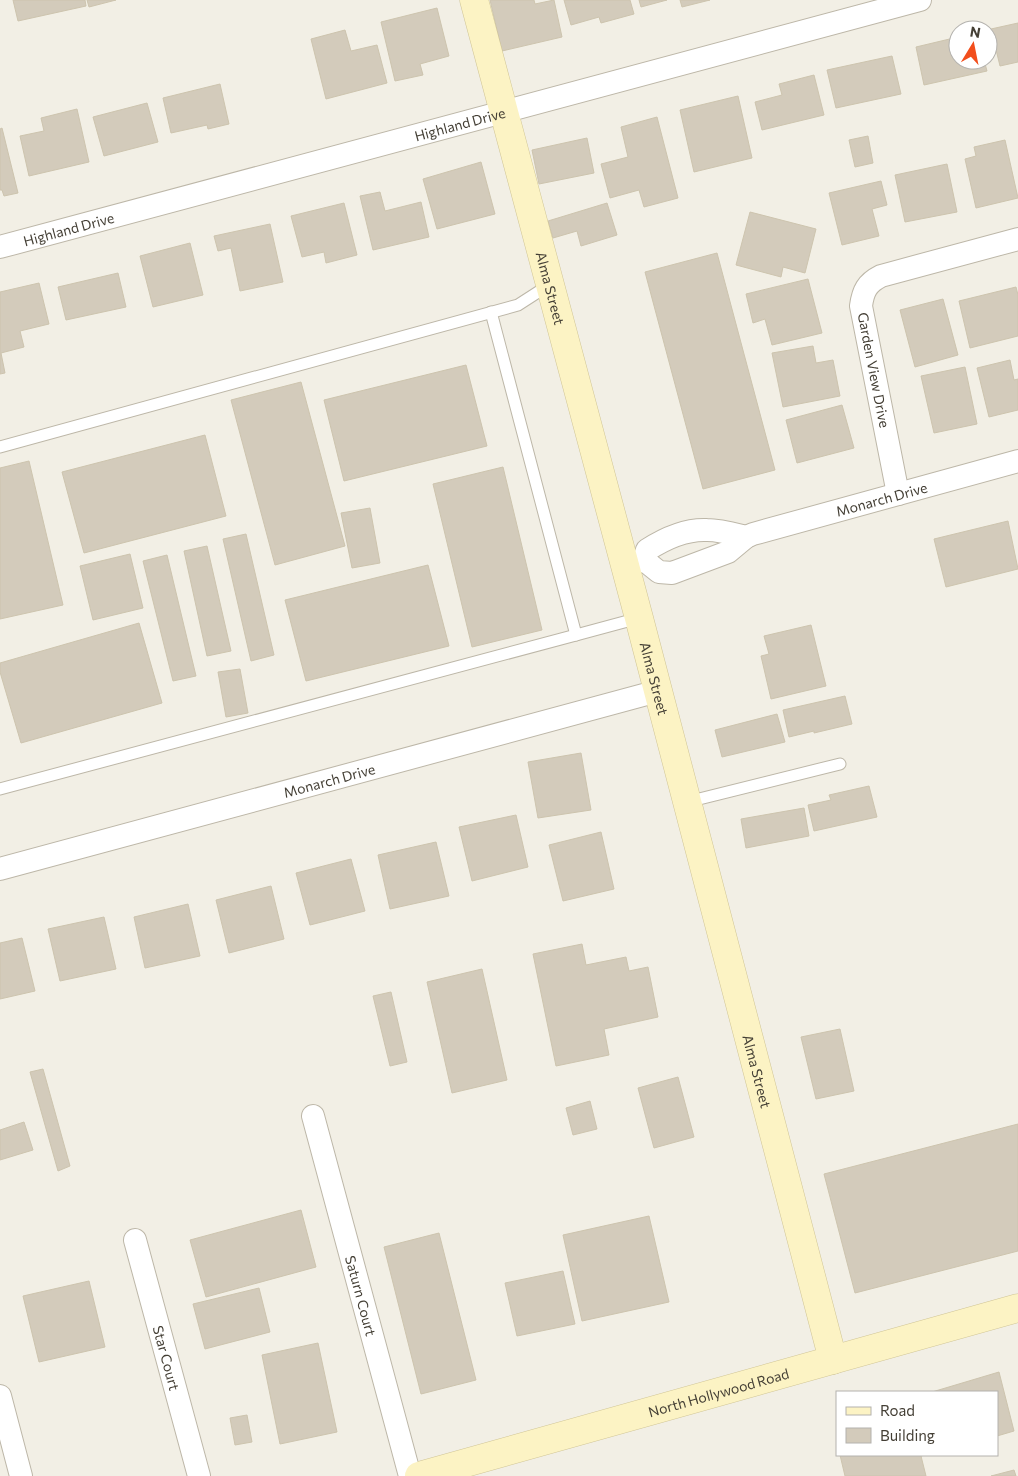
<svg xmlns="http://www.w3.org/2000/svg" width="1018" height="1476" font-family="Commissioner,sans-serif">
	<style>
		.building { fill: #d3cbbb; stroke: #cdc4ae }
		.lines { fill: none; stroke-linecap: round; stroke-linejoin: round }
		.lane-casing { stroke: #bdb7a8; stroke-width: 13 }
		.street-casing { stroke: #bdb7a8; stroke-width: 24 }
		.secondary-casing { stroke: #d0c596; stroke-width: 29 }
		.lane { stroke: #fff; stroke-width: 11 }
		.street { stroke: #fff; stroke-width: 22 }
		.secondary { stroke: #fcf3c4; stroke-width: 28 }
		.labels { text-anchor: middle; dominant-baseline: central; stroke-width: 5; stroke-linejoin: round; paint-order: stroke }
		.street-label { font-size: 14px; fill: #443f35; stroke: #fff }
	</style>
	<rect width="100%" height="100%" fill="#f2efe5"/>
	<g class="building">
		<path d="M13,0H85L86,6L18,21Z"/>
		<path d="M87,0H116L89,7Z"/>
		<path d="M490,0H534L535,4L554,0L562,37L502,51Z"/>
		<path d="M564,0H630L634,14L601,23L599,17L571,25Z"/>
		<path d="M639,0H667L641,7Z"/>
		<path d="M680,0H710L682,7Z"/>
		<path d="M437,8L449,56L420,64L423,75L395,81L381,22Z"/>
		<path d="M1018,23V62L1000,66L991,29Z"/>
		<path d="M345,30L351,51L377,45L387,83L326,99L311,39Z"/>
		<path d="M958,37V60H984L987,71L924,85L916,47Z"/>
		<path d="M892,56L901,94L836,108L827,70Z"/>
		<path d="M814,75L824,115L762,130L755,102L782,95L779,84Z"/>
		<path d="M220,84L229,124L208,129L207,125L171,133L163,98Z"/>
		<path d="M738,96L752,158L694,172L680,110Z"/>
		<path d="M147,103L158,142L104,156L93,117Z"/>
		<path d="M77,109L89,162L29,176L20,136L44,131L41,118Z"/>
		<path d="M657,117L678,198L644,207L639,190L610,198L601,164L628,157L621,127Z"/>
		<path d="M2,128L18,193L4,196L2,190H0V129Z"/>
		<path d="M868,136L873,163L855,167L849,140Z"/>
		<path d="M587,138L594,173L539,184L532,150Z"/>
		<path d="M1005,140L1018,198L976,208L965,159L976,156L974,147Z"/>
		<path d="M481,162L495,214L437,229L423,179Z"/>
		<path d="M947,164L957,212L905,222L895,175Z"/>
		<path d="M881,181L887,205L872,209L879,236L842,245L829,193Z"/>
		<path d="M380,192L385,211L421,202L429,237L373,250L360,196Z"/>
		<path d="M344,203L357,255L326,263L324,252L302,257L291,216Z"/>
		<path d="M607,203L617,235L581,246L577,231L553,238L548,221Z"/>
		<path d="M750,212L816,229L805,273L783,267L781,277L736,265Z"/>
		<path d="M270,224L283,282L240,291L231,248L218,251L214,236Z"/>
		<path d="M190,243L203,295L153,307L140,256Z"/>
		<path d="M717,253L775,470L703,489L645,272Z"/>
		<path d="M118,273L126,307L66,320L58,287Z"/>
		<path d="M808,279L822,333L772,345L765,319L753,323L746,294Z"/>
		<path d="M39,283L49,324L20,331L24,347L1,353L5,373L0,374V292Z"/>
		<path d="M1016,287L1018,295V336L970,348L959,301Z"/>
		<path d="M943,299L958,355L915,367L900,310Z"/>
		<path d="M813,346L816,363L833,360L840,396L783,407L772,353Z"/>
		<path d="M1010,360L1014,380L1018,379V410L989,417L977,368Z"/>
		<path d="M466,365L487,446L344,481L324,400Z"/>
		<path d="M965,367L977,424L934,433L921,376Z"/>
		<path d="M301,382L345,546L275,565L231,400Z"/>
		<path d="M842,405L854,448L797,463L786,420Z"/>
		<path d="M205,435L226,516L84,553L62,472Z"/>
		<path d="M29,461L63,605L0,619V468Z"/>
		<path d="M503,467L542,630L472,647L433,484Z"/>
		<path d="M370,508L380,563L352,568L341,513Z"/>
		<path d="M1008,521L1018,569L946,587L934,539Z"/>
		<path d="M246,534L274,655L251,661L223,539Z"/>
		<path d="M207,546L231,651L207,656L184,551Z"/>
		<path d="M130,554L143,608L93,620L80,566Z"/>
		<path d="M167,555L196,676L173,681L143,561Z"/>
		<path d="M428,565L449,646L306,681L285,600Z"/>
		<path d="M139,623L162,703L21,743L0,672V663Z"/>
		<path d="M811,625L826,686L771,699L761,656L769,654L764,636Z"/>
		<path d="M240,669L248,713L226,717L218,672Z"/>
		<path d="M845,696L852,724L814,733V731L789,737L783,710Z"/>
		<path d="M777,714L785,742L722,757L715,730Z"/>
		<path d="M581,753L591,810L538,818L528,762Z"/>
		<path d="M869,786L877,817L814,831L808,805L831,800L829,795Z"/>
		<path d="M804,808L809,836L746,848L741,819Z"/>
		<path d="M516,815L528,867L472,881L459,827Z"/>
		<path d="M601,832L614,889L563,901L549,845Z"/>
		<path d="M436,842L449,896L390,909L378,855Z"/>
		<path d="M351,859L365,911L310,925L296,873Z"/>
		<path d="M271,886L284,939L229,953L216,900Z"/>
		<path d="M188,904L200,956L145,968L134,917Z"/>
		<path d="M104,917L116,969L60,981L48,929Z"/>
		<path d="M22,938L35,991L0,999V943Z"/>
		<path d="M582,944L586,965L626,957L629,971L648,967L658,1017L604,1029L609,1055L556,1066L533,954Z"/>
		<path d="M482,969L507,1080L452,1093L427,982Z"/>
		<path d="M391,992L407,1062L390,1066L373,996Z"/>
		<path d="M840,1029L854,1091L816,1099L801,1037Z"/>
		<path d="M43,1069L70,1166L58,1171L30,1072Z"/>
		<path d="M678,1077L694,1137L654,1148L638,1088Z"/>
		<path d="M590,1101L597,1129L573,1135L566,1108Z"/>
		<path d="M24,1122L33,1150L0,1160V1130Z"/>
		<path d="M1018,1124V1251L855,1293L824,1174Z"/>
		<path d="M301,1210L316,1267L206,1297L190,1240Z"/>
		<path d="M649,1216L669,1302L582,1321L563,1235Z"/>
		<path d="M439,1233L476,1380L421,1394L384,1247Z"/>
		<path d="M563,1271L575,1324L517,1336L505,1283Z"/>
		<path d="M89,1281L105,1347L39,1362L23,1296Z"/>
		<path d="M259,1288L270,1332L205,1349L193,1304Z"/>
		<path d="M318,1343L337,1432L280,1444L262,1355Z"/>
		<path d="M999,1372L1014,1431L997,1436V1392H932Z"/>
		<path d="M247,1415L252,1442L235,1445L230,1418Z"/>
		<path d="M840,1455H925L921,1456L926,1476H845Z"/>
		<path d="M1014,1470L1016,1476H991Z"/>
	</g>
	<g class="lines">
		<g class="lane-casing">
			<g id="lane">
				<path d="M0,447L518,305L549,285"/>
				<path d="M576,635L639,618"/>
				<path d="M0,789L576,635L491,312"/>
				<path d="M687,802L840,764"/>
			</g>
		</g>
		<g class="street-casing">
			<g id="street">
				<path id="s1" d="M0,247L920,0"/>
				<path d="M898,494L861,306C863,291 867,283 881,276L1018,239"/>
				<path d="M644,560L647,550C664,539 686,529 707,530C720,530 734,534 746,537"/>
				<path id="s2" d="M625,565L644,560L659,572L672,573L728,552L746,537L753,534L1018,461"/>
				<path id="s3" d="M0,869L658,691"/>
				<path id="s4" d="M313,1116L410,1476"/>
				<path id="s5" d="M135,1240L199,1476"/>
				<path d="M0,1396L21,1476"/>
			</g>
		</g>
		<g class="secondary-casing">
			<g id="secondary">
				<path id="s6" d="M474,0L639,618L833,1360"/>
				<path id="s7" d="M419,1476L1018,1308"/>
			</g>
		</g>
		<use href="#lane" class="lane"/>
		<use href="#street" class="street"/>
		<use href="#secondary" class="secondary"/>
	</g>
	<g class="labels">
		<g class="street-label">
			<text stroke="none"><textPath href="#s1" startOffset="476">Highland Drive</textPath></text>
			<text stroke="none"><textPath href="#s1" startOffset="71">Highland Drive</textPath></text>
			<text stroke="none"><textPath href="#s6" startOffset="298">Alma Street</textPath></text>
			<text transform="translate(874 370) rotate(79)">Garden View Drive</text>
			<text stroke="none"><textPath href="#s2" startOffset="276">Monarch Drive</textPath></text>
			<text stroke="none"><textPath href="#s6" startOffset="702">Alma Street</textPath></text>
			<text stroke="none"><textPath href="#s3" startOffset="341">Monarch Drive</textPath></text>
			<text stroke="none"><textPath href="#s6" startOffset="1108">Alma Street</textPath></text>
			<text stroke="none"><textPath href="#s4" startOffset="186">Saturn Court</textPath></text>
			<text stroke="none"><textPath href="#s5" startOffset="122">Star Court</textPath></text>
			<text stroke="none"><textPath href="#s7" startOffset="311">North Hollywood Road</textPath></text>
		</g>
	</g>
	<rect x="836" y="1391" width="162" height="65" fill="#ffffff" stroke="#b4b2ae"/>
	<rect x="846" y="1407" width="25" height="8" fill="#fcf3c4" stroke="#b4b2ae"/>
	<text x="880" y="1416" font-size="15" fill="#443f35">Road</text>
	<rect x="846" y="1428" width="25" height="15" fill="#d3cbbb" stroke="#b4b2ae"/>
	<text x="880" y="1441" font-size="15" fill="#443f35">Building</text>
	<g transform="translate(973 45) rotate(10)"><circle r="24" fill="#ffffff" stroke="#b4b2ae"/>
	<path d="M0-4L9 19L0 12L-9 19Z" fill="#f24e1c"/>
	<text y="-8" font-size="14" font-weight="bold" text-anchor="middle" fill="#443f35">N</text>
	</g>
</svg>
